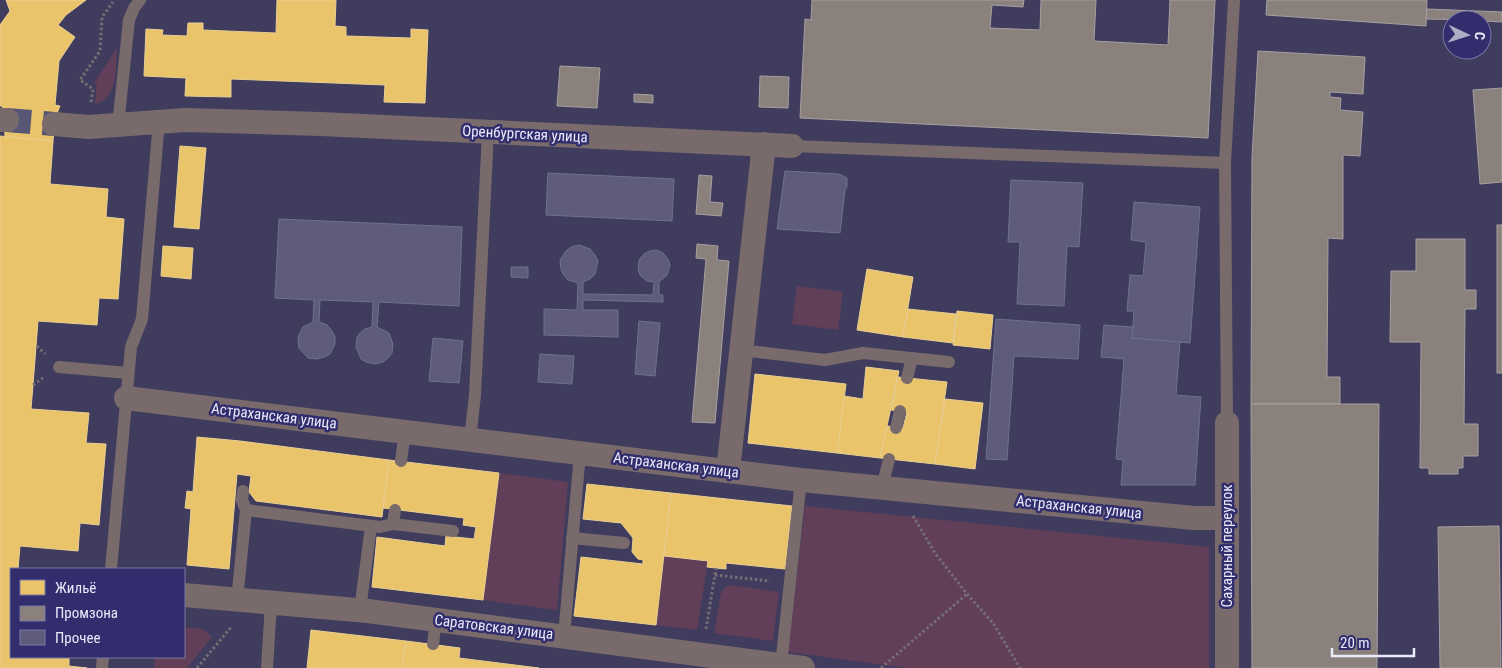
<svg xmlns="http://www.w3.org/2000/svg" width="1502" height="668" font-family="'Roboto Condensed',sans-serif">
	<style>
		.green { fill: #623f58 }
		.homes { fill: #e9c46a; stroke: #e9cf95 }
		.industry { fill: #8a817c; stroke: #a6a0a2 }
		.building { fill: #5e5c7a; stroke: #71708d }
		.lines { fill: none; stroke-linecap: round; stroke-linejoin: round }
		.minor-tunnel { stroke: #585675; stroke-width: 24; stroke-dasharray: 24 12; stroke-linecap: butt }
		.path { stroke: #766d74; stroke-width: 3; stroke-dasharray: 2.5 2.5; stroke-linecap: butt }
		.service { stroke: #796b6c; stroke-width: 12 }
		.minor { stroke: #796b6c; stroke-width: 24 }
		.labels { text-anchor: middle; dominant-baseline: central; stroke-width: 5; stroke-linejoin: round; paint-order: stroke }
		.street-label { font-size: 15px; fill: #e9eafa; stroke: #322d6d }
	</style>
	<rect width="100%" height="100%" fill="#3f3c5e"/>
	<g class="green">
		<path d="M117,48C115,68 119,98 95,104L97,85L94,83Z"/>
		<path d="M797,286L843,292L838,330L792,324Z"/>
		<path d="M499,473L568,482L557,610L483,600Z"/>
		<path d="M805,506L1209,547V668H907L788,652Z"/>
		<path d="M664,556L708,561L697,630L656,625Z"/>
		<path d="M731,585L779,592L773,641L714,633L721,593L725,587Z"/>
		<path d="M184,627L202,629L212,637L187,668H154L155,657H184Z"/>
	</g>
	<g class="homes">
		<path d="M6,0H86L66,15L58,25L75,37L59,61L55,105L60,106L55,118L53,141L5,137L4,113L2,106H0V25L10,11Z"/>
		<path d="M277,0H336L335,26L346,27V36L411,38V29L428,30L425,103L384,102L385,85L231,79V97L185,96L186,78L144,76L146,29L163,30L162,35L187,36L188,23H203V30L276,33Z"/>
		<path d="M0,136L53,141L50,184L108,189L106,217L124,219L118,299L99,298L97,325L38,321L33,385L31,409L89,413L86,443L106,444L99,525L80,523L78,551L20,546L18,569H11V657H69V666L87,668H0Z"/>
		<path d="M180,146L206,148L199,229L174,227Z"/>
		<path d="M163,246L193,248L191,279L161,276Z"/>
		<path d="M867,269L913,277L903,337L857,330Z"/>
		<path d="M908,309L956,314L953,343L903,337Z"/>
		<path d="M957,311L993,315L990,349L953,345Z"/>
		<path d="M866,367L899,371L880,458L837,453L844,396L863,399Z"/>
		<path d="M755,374L846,384L837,453L748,443Z"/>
		<path d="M898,377L947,382L935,464L880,458L887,426L903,428L907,412L891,410Z"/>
		<path d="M945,399L983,403L975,469L935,464Z"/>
		<path d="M197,437L240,441L389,460L382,517L256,501L249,492L251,476L237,474L229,569L187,565L191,509L185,508L187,491L193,492Z"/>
		<path d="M389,460L499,473L483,600L372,587L377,537L445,546L446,536L474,539L476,527L463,525L464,518L383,508Z"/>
		<path d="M587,484L671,493L656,625L574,616L581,557L643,564V560L638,559L632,552L633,538L621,523L583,519Z"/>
		<path d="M671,493L792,506L785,569L726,563V569L716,568L707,567L708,561L664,556Z"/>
		<path d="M311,630L406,641L402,668H307Z"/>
		<path d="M406,641L460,648L459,658L539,668H402Z"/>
	</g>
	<g class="industry">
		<path d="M812,0H1024L1023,7L992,5L990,28L1040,30L1041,0H1096L1094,41L1168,45L1170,0H1215L1208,138L800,118L805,19L811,20Z"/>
		<path d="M1267,0H1427L1426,26L1266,15Z"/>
		<path d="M1427,9L1502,12V22L1482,21V20L1426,19Z"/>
		<path d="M1258,51L1365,57L1363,94L1330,92V97L1341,98L1340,110L1363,112L1360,156L1343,155V239L1328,238L1327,377H1340V404H1251L1252,157Z"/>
		<path d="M560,66L600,68L597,108L557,106Z"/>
		<path d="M760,76L789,77L788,108L759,107Z"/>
		<path d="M1502,88V182L1480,184L1473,90Z"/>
		<path d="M634,94L653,95V103L634,102Z"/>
		<path d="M699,175L712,176L710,202L723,203L721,216L696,214Z"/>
		<rect x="1497" y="225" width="5" height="148"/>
		<path d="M1416,239H1465V290H1476V309H1465L1464,424H1478V456H1463V468H1458V474H1429V468H1420L1421,342H1390L1391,271H1416Z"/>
		<path d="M697,244L718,246L717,260L729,261L715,423L692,422L706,259L696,258Z"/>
		<path d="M1251,404H1379L1377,668H1252Z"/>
		<path d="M1499,526L1501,668H1440L1438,527Z"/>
	</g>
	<g class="building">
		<path d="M785,171L839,174L847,178V187L845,190L840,233L777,229Z"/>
		<path d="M548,173L674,179L672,221L546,215Z"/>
		<path d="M1011,180L1083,183L1079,247L1067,246L1064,306L1017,304L1020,242H1008Z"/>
		<path d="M1134,202L1200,207L1190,343L1132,338L1134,311H1127L1130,275L1143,276L1146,242L1131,240Z"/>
		<path d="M279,219L462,227L459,306L379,302L377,327L389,333L393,344L392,353L388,358L383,362L375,364L366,362L361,359L356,347L357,338L359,334L365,329L372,327L373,302L320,300L319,322L327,325L332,331L335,337V344L330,354L324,357L317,359L308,358L299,348L298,337L303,327L313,322L314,300L275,298Z"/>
		<path d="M579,245L590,249L595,255L598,261L595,274L590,279L583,282V294L653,295L654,282L647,281L640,275L638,268L639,260L644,254L650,251L656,250L663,253L668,259L670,265L667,275L659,282V295H663V302L583,300V310H618V337L544,335V309L577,310L578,283L568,280L563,274L561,269L560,260L566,251L571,247Z"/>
		<path d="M511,267H528V278L511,277Z"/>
		<path d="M996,319L1080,325L1078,359L1014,356L1007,460L986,459Z"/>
		<path d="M639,321L660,323L655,376L635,374Z"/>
		<path d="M1104,325L1133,327L1132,338L1180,342L1176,395L1201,397L1195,485H1121L1123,460L1116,459L1124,359L1101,357Z"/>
		<path d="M433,338L463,341L459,383L429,381Z"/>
		<path d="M540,354L574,356L572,384L538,382Z"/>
	</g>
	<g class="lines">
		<path class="minor-tunnel" d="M7,120L54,124"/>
		<g class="path">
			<path d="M91,102L93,89L80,80L100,51L102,17L113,2"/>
			<path d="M37,346L45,354"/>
			<path d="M33,385L43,378"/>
			<path d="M913,516L935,553L967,594L993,623L1020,668"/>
			<path d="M18,569H19"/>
			<path d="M715,575L770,581"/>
			<path d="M706,629L716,568"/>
			<path d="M197,668L232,626"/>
			<path d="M881,668L967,594"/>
		</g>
		<g class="service">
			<path d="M118,126L129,20L134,8L140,0"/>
			<path d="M792,146L1225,163"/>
			<path d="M741,350L825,360L863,353L949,362"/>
			<path d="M59,367L128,373"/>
			<path d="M907,378L912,358"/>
			<path d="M1227,423L1225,163L1234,0"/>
			<path d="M896,428L900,411"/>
			<path d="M470,440L475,395L488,132"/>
			<path d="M401,461L405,432"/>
			<path d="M882,488L889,459"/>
			<path d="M246,510L380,527L393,524L453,531"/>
			<path d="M393,524L395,510"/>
			<path d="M572,538L624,543"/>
			<path d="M111,569L131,347L142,319L159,121"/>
			<path d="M237,600L246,510L242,500L243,491"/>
			<path d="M360,610L371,526"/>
			<path d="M564,636L580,453"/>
			<path d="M433,644L436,619"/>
			<path d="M781,665L801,480"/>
			<path d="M102,668L103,657"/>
			<path d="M267,668L271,603"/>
		</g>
		<g class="minor">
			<path d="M0,120H7"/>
			<path d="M54,124L89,127L185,120L320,124L792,146"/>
			<path d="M126,398L801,480L1194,518H1227"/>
			<path d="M1227,423V668"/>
			<path d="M728,471L764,144"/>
			<path d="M184,595L368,611L803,668"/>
		</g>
	</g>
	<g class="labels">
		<g class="street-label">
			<text transform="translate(525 134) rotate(3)">Оренбургская улица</text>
			<text transform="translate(274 416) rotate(7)">Астраханская улица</text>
			<text transform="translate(676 465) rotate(7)">Астраханская улица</text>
			<text transform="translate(1079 507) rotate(6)">Астраханская улица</text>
			<text transform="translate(1227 546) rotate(-90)">Сахарный переулок</text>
			<text transform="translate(494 627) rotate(7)">Саратовская улица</text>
		</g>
	</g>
	<rect x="10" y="568" width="175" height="90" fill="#322d6d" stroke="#7b79a5"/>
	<rect x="20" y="580" width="25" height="15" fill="#e9c46a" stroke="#7b79a5"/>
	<text x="55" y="593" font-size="15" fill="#e9eafa">Жильё</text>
	<rect x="20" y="606" width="25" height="15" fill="#8a817c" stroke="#7b79a5"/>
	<text x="55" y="618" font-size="15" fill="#e9eafa">Промзона</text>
	<rect x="20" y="630" width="25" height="15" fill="#5e5c7a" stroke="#7b79a5"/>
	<text x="55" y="643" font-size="15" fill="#e9eafa">Прочее</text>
	<g transform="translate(1467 35) rotate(94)"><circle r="24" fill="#322d6d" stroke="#7b79a5"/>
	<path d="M0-4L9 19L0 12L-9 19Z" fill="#aeadc3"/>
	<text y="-8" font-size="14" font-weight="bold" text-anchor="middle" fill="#e9eafa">С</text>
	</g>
	<path d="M1332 648v8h82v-8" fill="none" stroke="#e9eafa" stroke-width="2.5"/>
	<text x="1340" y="648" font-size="15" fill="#e9eafa" stroke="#322d6d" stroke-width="4" paint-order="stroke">20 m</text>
</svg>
